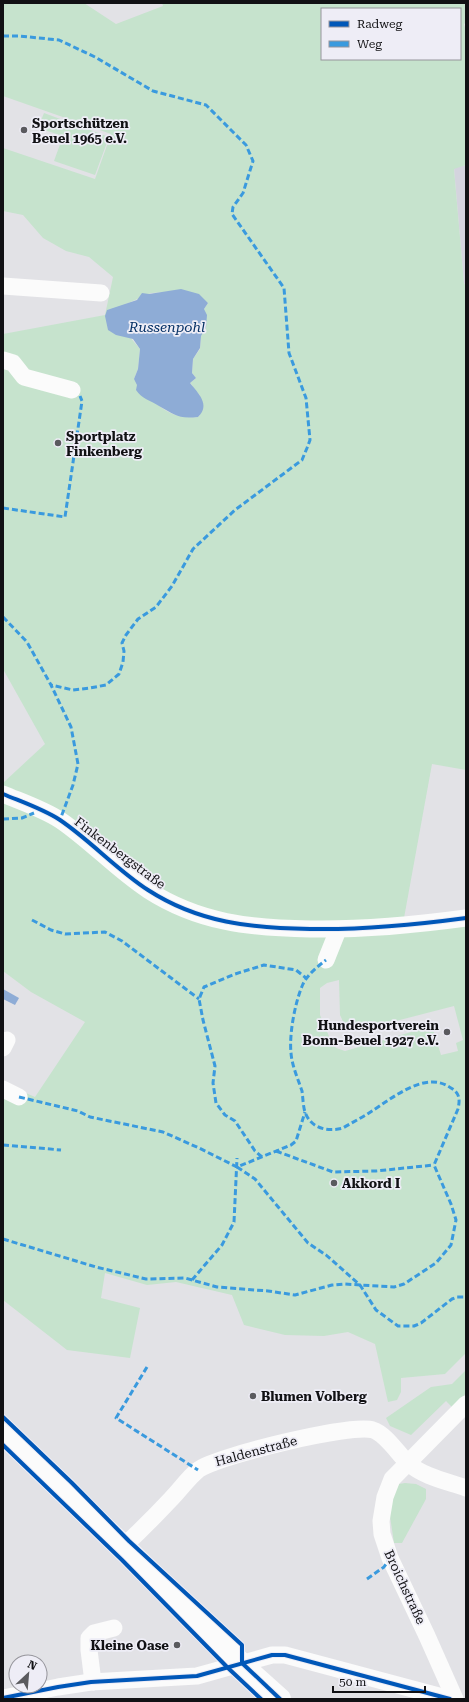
<svg xmlns="http://www.w3.org/2000/svg" width="469" height="1702" font-family="'Roboto Serif',serif">
	<style>
		.built { fill: #d4d4de }
		.green { fill: #c6e3cd; fill-rule: evenodd }
		.water { fill: #8eacd6 }
		.lines { fill: none; stroke-linecap: round; stroke-linejoin: round }
		.minor { stroke: #fbfbfb; stroke-width: 17 }
		.major { stroke: #fbfbfb; stroke-width: 22 }
		.quiet { stroke: #3a9ade; stroke-width: 3; stroke-dasharray: 6 3; stroke-linecap: butt }
		.cycleway-casing { stroke: #eeedf6; stroke-width: 6 }
		.cycleway { stroke: #0057b8; stroke-width: 4 }
		.poi-dot { fill: #5a5a5e; stroke: #eeedf6; stroke-width: 1.5 }
		.labels { text-anchor: middle; dominant-baseline: central; stroke-width: 3.5; stroke-linejoin: round; paint-order: stroke }
		.poi-label { font-size: 13px; font-weight: bold; fill: #111114; stroke: #eeedf6; text-anchor: start }
		.street-label { font-size: 13px; fill: #111114; stroke: #eeedf6 }
		.water-label { font-size: 14px; font-style: italic; fill: #053065; stroke: #eeedf6 }
	</style>
	<rect width="100%" height="100%" fill="#e2e2e6"/>
	<path class="built" d="M466,165V286L464,283L454,168Z"/>
	<g class="green">
		<path d="M3,3H84L116,24L163,6L162,3H466V23L464,24L466,31V165L454,169L464,283L466,286V770L432,764L404,918L466,924V1353L445,1374L401,1378V1392L397,1400L388,1402L375,1344L348,1332L324,1336L285,1335L244,1325L232,1295L176,1282L147,1285L105,1273L101,1298L140,1308L130,1358L67,1350L3,1300V1094L19,1090L35,1097L85,1022L31,992L3,971V783L45,744L3,669V334L105,315L113,277L89,257L66,251L43,238L23,215L3,211V148L95,179L111,134L3,96ZM322,9H460V59H322ZM166,292L202,299L208,303L204,309L206,327L201,336L200,349L193,359L192,373L196,378L190,383C194,387 196,393 200,395V415L198,417C166,420 153,401 134,379L138,369L140,349L107,310L117,308L151,293ZM339,980L340,1015L347,1030H361L454,1006L463,1040L456,1043L458,1051L441,1055L432,1026L345,1051L336,1048L331,1041L320,1015V988L327,983Z"/>
		<path d="M44,113L109,137L95,175L54,161L63,136L38,128Z"/>
		<path d="M466,1370V1393L453,1408L446,1401L411,1435L390,1426L386,1418L431,1387L452,1384Z"/>
		<path d="M405,1483L416,1484L426,1489V1499L402,1543H394L388,1503L399,1484Z"/>
	</g>
	<g class="water">
		<path d="M181,289L199,294L208,303L204,309L207,315L206,327L201,336L200,348L193,359L192,373L196,378L190,383C198,393 211,405 198,417C177,419 176,415 159,406C150,400 142,399 136,390L137,385L134,379L138,369L140,349L133,339L116,335L108,330L105,316L107,310L137,300L142,293L149,294Z"/>
		<path d="M3,989L19,998L15,1005L3,999Z"/>
	</g>
	<g class="lines">
		<g class="minor">
			<path d="M3,286L101,293"/>
			<path d="M3,360L13,363L24,377L72,390"/>
			<path d="M3,794C22,802 43,809 60,820C91,841 117,870 148,890C199,923 251,928 310,929C362,930 414,925 466,918"/>
			<path d="M326,960L338,930"/>
			<path d="M3,1048L7,1040"/>
			<path d="M3,1089L19,1097"/>
			<path d="M124,1546C140,1531 156,1515 171,1499C180,1490 188,1478 198,1470C217,1456 352,1423 373,1430C386,1434 398,1454 408,1463C424,1477 446,1481 466,1488"/>
			<path d="M93,1682L89,1650V1638L94,1633L114,1628"/>
			<path d="M3,1698L58,1687L91,1682L197,1676L272,1655H285L450,1699"/>
			<path d="M455,1699L427,1636L390,1558L382,1534L381,1521L385,1497L392,1479L466,1404"/>
		</g>
		<path class="major" d="M3,1434L124,1546L251,1673L280,1699"/>
		<g class="quiet">
			<path d="M3,36H19L59,40L95,57L153,91L206,105L246,145L253,161L243,193L233,207L232,214L284,288L289,353L306,398L310,440L307,448L302,460L235,510L193,549L172,586L156,607L138,619L126,635L122,643L124,651L123,662L119,674L106,685L90,688L73,690L51,685"/>
			<path d="M3,508L65,517L82,401L80,396"/>
			<path d="M3,617L27,642L51,685L71,727L78,764L73,785L60,820"/>
			<path d="M3,819L22,818L34,813"/>
			<path d="M32,920L51,930L65,934L105,932L122,941L199,999"/>
			<path d="M19,1097L78,1111L90,1117L163,1132L199,1148L237,1167L291,1145L296,1141L305,1112"/>
			<path d="M3,1145L61,1150"/>
			<path d="M276,1151L333,1172L376,1171L434,1165"/>
			<path d="M262,1157L255,1151L235,1121L225,1115L216,1103L213,1083L215,1066L203,1020L199,999L204,987L235,974L264,965L296,970L306,978"/>
			<path d="M237,1167L255,1179L308,1243L326,1255L360,1285L376,1310L398,1326H414L421,1323L452,1299L457,1297H466"/>
			<path d="M3,1239L96,1267L146,1279L185,1278L217,1287L268,1291L295,1295L332,1285L344,1284L394,1287L404,1284L436,1263L451,1245L456,1220L451,1204L434,1165L458,1109C460,1100 460,1093 451,1088C426,1070 394,1097 372,1111C363,1117 353,1122 343,1128C328,1132 311,1129 305,1112C303,1106 303,1098 302,1091C298,1079 292,1066 291,1053C289,1034 295,1002 303,984C308,974 317,967 326,960"/>
			<path d="M192,1280L222,1245L234,1222L237,1158"/>
			<path d="M147,1367L116,1418L198,1470"/>
			<path d="M367,1579L384,1567L390,1558"/>
		</g>
		<g class="cycleway-casing">
			<g id="cycleway">
				<path d="M3,794C22,802 43,809 60,820C91,841 117,870 148,890C199,923 251,928 310,929C362,930 414,925 466,918"/>
				<path d="M3,1417L72,1483L129,1541L242,1645V1663"/>
				<path d="M3,1445L122,1560L228,1668L261,1699"/>
				<path d="M242,1663L280,1699"/>
				<path d="M3,1698L58,1687L91,1682L197,1676L272,1655H285L450,1699"/>
			</g>
		</g>
		<use href="#cycleway" class="cycleway"/>
	</g>
	<g class="poi-dot">
		<circle cx="24" cy="130" r="4"/>
		<circle cx="58" cy="443" r="4"/>
		<circle cx="447" cy="1032" r="4"/>
		<circle cx="334" cy="1183" r="4"/>
		<circle cx="253" cy="1396" r="4"/>
		<circle cx="177" cy="1645" r="4"/>
	</g>
	<g class="labels">
		<g class="poi-label">
			<text x="32" y="123">Sportschützen<tspan x="32" dy="15">Beuel 1965 e.V.</tspan></text>
			<text x="66" y="436">Sportplatz<tspan x="66" dy="15">Finkenberg</tspan></text>
			<text x="439" y="1025" text-anchor="end">Hundesportverein<tspan x="439" dy="15">Bonn-Beuel 1927 e.V.</tspan></text>
			<text x="342" y="1183">Akkord I</text>
			<text x="261" y="1396">Blumen Volberg</text>
			<text x="169" y="1645" text-anchor="end">Kleine Oase</text>
		</g>
		<g class="street-label">
			<text transform="translate(120 853) rotate(37)">Finkenbergstraße</text>
			<text transform="translate(256 1451) rotate(-15)">Haldenstraße</text>
			<text transform="translate(405 1587) rotate(65)">Broichstraße</text>
		</g>
		<g class="water-label">
			<text x="167" y="327">Russenpohl</text>
		</g>
	</g>
	<rect width="469" height="1702" fill="none" stroke="#111114" stroke-width="8"/>
	<rect x="321" y="8" width="140" height="52" fill="#eeedf6" stroke="#96959c"/>
	<rect x="329" y="21" width="20" height="6" fill="#0057b8" stroke="#96959c"/>
	<text x="357" y="28" font-size="12" fill="#111114">Radweg</text>
	<rect x="329" y="41" width="20" height="6" fill="#3a9ade" stroke="#96959c"/>
	<text x="357" y="48" font-size="12" fill="#111114">Weg</text>
	<g transform="translate(28 1674) rotate(26)"><circle r="19" fill="#eeedf6" stroke="#96959c"/>
	<path d="M0-3L7 15L0 10L-7 15Z" fill="#5a5a5e"/>
	<text y="-6" font-size="11" font-weight="bold" text-anchor="middle" fill="#111114">N</text>
	</g>
	<path d="M333 1686v6h92v-6" fill="none" stroke="#111114" stroke-width="2"/>
	<text x="339" y="1686" font-size="12" fill="#111114" stroke="#eeedf6" stroke-width="3" paint-order="stroke">50 m</text>
</svg>
